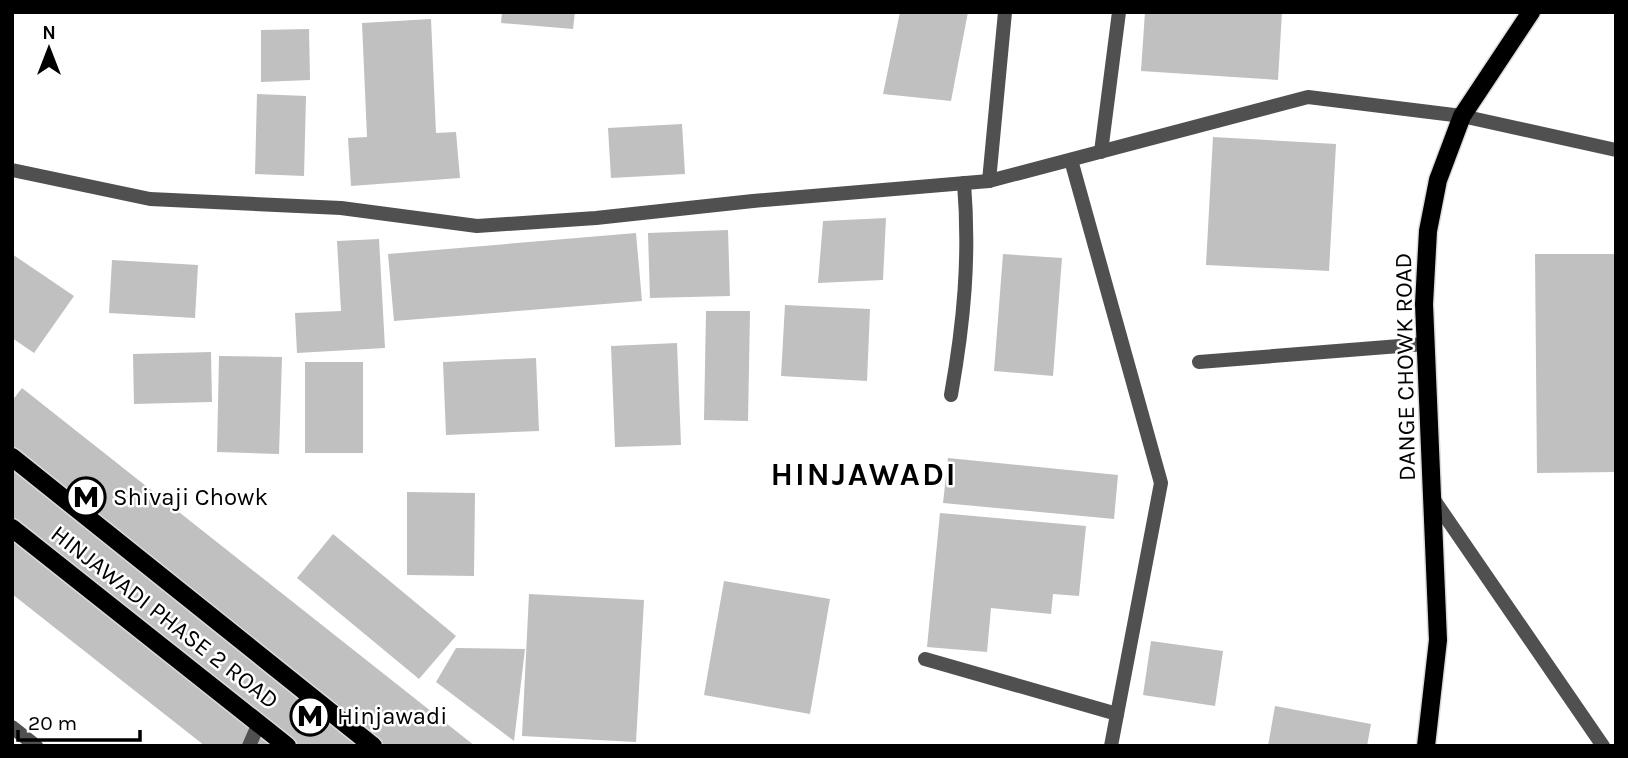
<svg xmlns="http://www.w3.org/2000/svg" width="1628" height="758" font-family="Karla,sans-serif">
	<style>
		.building { fill: #c0c0c0 }
		.lines { fill: none; stroke-linecap: round; stroke-linejoin: round }
		.primary-casing { stroke: #dbdbdb; stroke-width: 21 }
		.service { stroke: #505050; stroke-width: 14 }
		.minor { stroke: #505050; stroke-width: 14 }
		.tertiary { stroke: #505050; stroke-width: 14 }
		.primary { stroke: #000; stroke-width: 18 }
		.labels { text-anchor: middle; dominant-baseline: central; stroke-width: 5; stroke-linejoin: round; paint-order: stroke }
		.street-label { font-size: 24px; fill: #000; stroke: #fff }
		.poi-label { font-size: 24px; fill: #000; stroke: #fff; text-anchor: start }
		.district-label { font-size: 32px; font-weight: bold; letter-spacing: 2px; fill: #000; stroke: #fff }
	</style>
	<rect width="100%" height="100%" fill="#fff"/>
	<g class="building">
		<path d="M502,12H575L573,29L501,23Z"/>
		<path d="M900,12H968L951,101L883,94Z"/>
		<path d="M1145,12H1282L1278,80L1141,71Z"/>
		<path d="M431,19L436,133L456,132L460,178L351,186L348,138L367,137L362,23Z"/>
		<path d="M309,29L310,80L261,82V30Z"/>
		<path d="M257,94L306,96L304,176L255,174Z"/>
		<path d="M682,124L685,174L611,178L608,128Z"/>
		<path d="M1213,137L1336,144L1329,271L1206,265Z"/>
		<path d="M886,218L883,280L818,283L823,221Z"/>
		<path d="M728,230L730,296L650,298L648,233Z"/>
		<path d="M636,233L642,301L394,321L388,254Z"/>
		<path d="M379,239L385,348L297,353L295,313L341,311L337,241Z"/>
		<path d="M12,254L74,296L34,353L12,338Z"/>
		<path d="M1003,254L1062,258L1053,376L994,371Z"/>
		<path d="M1535,254H1616V472L1537,473Z"/>
		<path d="M112,260L198,265L195,318L109,313Z"/>
		<path d="M785,305L870,309L867,381L781,376Z"/>
		<path d="M706,311H750L748,421L704,420Z"/>
		<path d="M677,343L681,445L615,447L611,346Z"/>
		<path d="M211,352L212,402L134,404L133,354Z"/>
		<path d="M219,356L282,357L279,454L217,452Z"/>
		<path d="M536,358L539,431L446,435L443,362Z"/>
		<rect x="305" y="362" width="58" height="91"/>
		<path d="M22,388L475,746H205L12,594V401Z"/>
		<path d="M948,458L1118,475L1114,519L943,503Z"/>
		<path d="M407,492L475,493L474,576L407,575Z"/>
		<path d="M940,513L1086,526L1079,596L1053,594L1051,614L991,608L987,652L927,647Z"/>
		<path d="M333,534L456,636L419,679L297,578Z"/>
		<path d="M724,581L830,599L810,714L704,695Z"/>
		<path d="M529,594L644,600L636,742L522,736Z"/>
		<path d="M1151,641L1223,651L1215,706L1143,695Z"/>
		<path d="M456,648L525,649L514,741L436,682Z"/>
		<path d="M1275,706L1371,724L1367,746H1268Z"/>
	</g>
	<g class="lines">
		<g class="primary-casing">
			<g id="primary">
				<path d="M12,457L373,746"/>
				<path d="M12,528L287,746"/>
				<path d="M1426,746L1438,640L1424,304L1428,231L1438,180L1462,116L1531,12"/>
			</g>
		</g>
		<path class="service" d="M12,727L36,746"/>
		<g class="minor">
			<path d="M1101,152L1119,12"/>
			<path d="M1071,160L1161,483L1111,746"/>
			<path d="M12,170L150,199L341,208L477,226L596,218L753,201L989,181L1308,97L1462,116L1616,150"/>
			<path d="M989,181L1005,12"/>
			<path d="M1199,362L1425,344"/>
			<path d="M951,395C964,322 970,257 964,183"/>
			<path d="M925,659L1117,714"/>
			<path d="M249,746L259,723"/>
		</g>
		<path class="tertiary" d="M1432,497L1603,746"/>
		<use href="#primary" class="primary"/>
	</g>
	<defs>
		<g id="metro-ring" transform="scale(2.0125)"><circle r="9.5" fill="#fff" stroke="#000" stroke-width="1.5"/><path d="M-5.5 5V-5H-3L0 0L3-5H5.5V5H3V-.5L0 4L-3-.5V5Z" fill="#000"/></g>
	</defs>
	<g fill-rule="evenodd">
		<use href="#metro-ring" x="86" y="497"/>
		<use href="#metro-ring" x="310" y="716"/>
	</g>
	<g class="labels">
		<g class="street-label">
			<text transform="translate(1405 367) rotate(-91)">DANGE CHOWK ROAD</text>
			<text transform="translate(165 617) rotate(38)">HINJAWADI PHASE 2 ROAD</text>
		</g>
		<g class="poi-label">
			<text x="113" y="497">Shivaji Chowk</text>
			<text x="337" y="716">Hinjawadi</text>
		</g>
		<g class="district-label">
			<text x="864" y="474">HINJAWADI</text>
		</g>
	</g>
	<rect width="1628" height="758" fill="none" stroke="#000000" stroke-width="28"/>
	<g transform="translate(49 49)" stroke="#ffffff" stroke-width="5" paint-order="stroke">
	<path d="M0-5L12 26L0 18L-12 26Z" fill="#000000"/>
	<text y="-10" font-size="19" font-weight="bold" text-anchor="middle" fill="#000000">N</text>
	</g>
	<path d="M18 730v10h122v-10" fill="none" stroke="#000000" stroke-width="3.5"/>
	<text x="28" y="730" font-size="21" fill="#000000" stroke="#ffffff" stroke-width="5" paint-order="stroke">20 m</text>
</svg>
